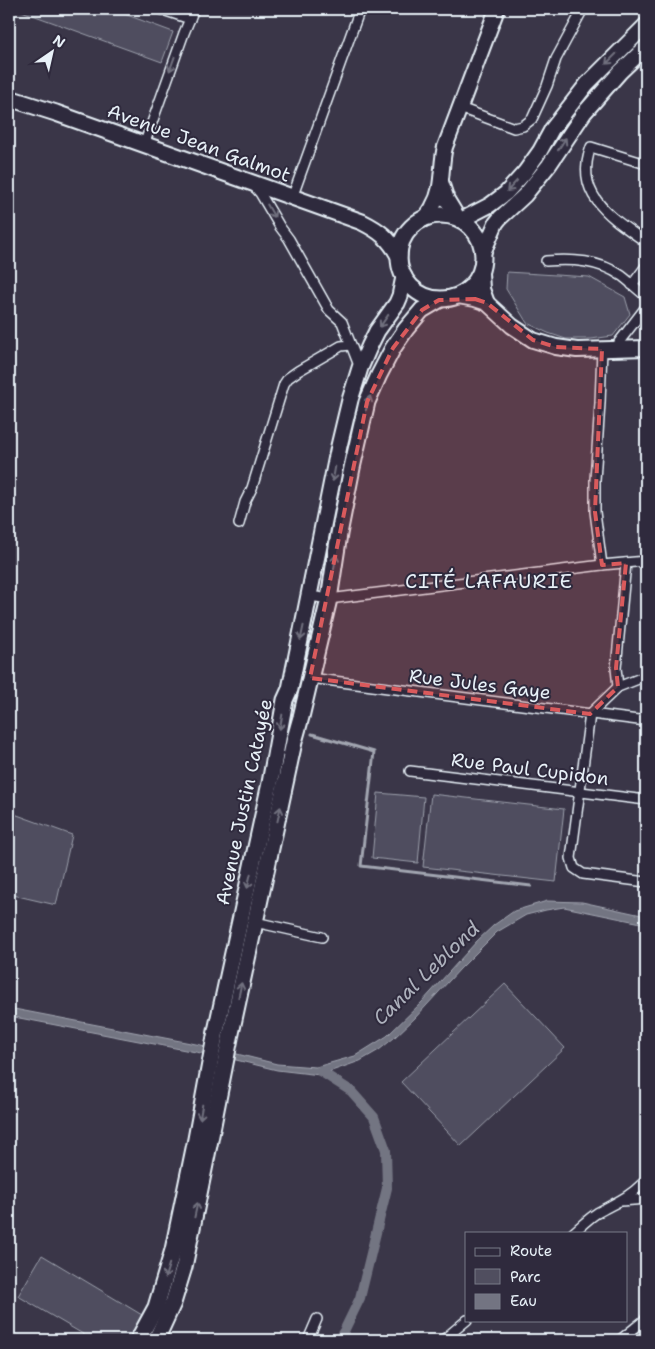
<svg xmlns="http://www.w3.org/2000/svg" width="655" height="1349" font-family="'Shantell Sans',sans-serif">
	<style>
		.green { fill: #504e5f; stroke: #9ca0ac }
		.water { fill: #737482; stroke: #a2a6b1 }
		.lines { fill: none; stroke-linecap: round; stroke-linejoin: round }
		.stream { stroke: #a2a6b1; stroke-width: 3 }
		.canal { stroke: #737482; stroke-width: 10 }
		.street-casing { stroke: #e8f1f8; stroke-width: 12 }
		.secondary-casing { stroke: #e8f1f8; stroke-width: 18 }
		.primary-casing { stroke: #e8f1f8; stroke-width: 19 }
		.street { stroke: #2f2a3d; stroke-width: 9 }
		.secondary { stroke: #2f2a3d; stroke-width: 14 }
		.primary { stroke: #2f2a3d; stroke-width: 15 }
		.oneway { stroke: #70707e }
		.marked { fill: #da5a5c; fill-opacity: 0.2; stroke: #da5a5c; stroke-width: 4; stroke-dasharray: 10 6; stroke-linejoin: round }
		.labels { text-anchor: middle; dominant-baseline: central; stroke-width: 4; stroke-linejoin: round; paint-order: stroke }
		.street-label { font-size: 19px; fill: #e8f1f8; stroke: #2f2a3d }
		.neighbourhood-label { font-size: 20px; letter-spacing: 1px; fill: #e8f1f8; stroke: #2f2a3d }
		.water-label { font-size: 20px; font-style: italic; fill: #aeb2bd; stroke: #2f2a3d }
	</style>
	<rect width="100%" height="100%" fill="#3a3648"/>
	<filter id="ink" filterUnits="userSpaceOnUse"><feTurbulence type="fractalNoise" baseFrequency=".02" numOctaves="2"/><feDisplacementMap in="SourceGraphic" scale="10" xChannelSelector="R" yChannelSelector="G"/><feConvolveMatrix kernelMatrix="1 2 1 2 8 2 1 2 1" color-interpolation-filters="sRGB"/></filter>
	<g filter="url(#ink)">
		<g class="green">
			<path d="M16,9H111L173,32L162,62Z"/>
			<path d="M507,272L589,277L625,297L630,314L613,336L591,339H566L548,333L527,323L506,289Z"/>
			<path d="M378,793L424,797L418,863L372,858Z"/>
			<path d="M431,794L564,809L556,882L423,867Z"/>
			<path d="M9,812L72,835L56,905L9,894Z"/>
			<path d="M505,984L565,1048L461,1146L401,1082Z"/>
			<path d="M42,1255L142,1315L129,1340H93L18,1296Z"/>
		</g>
		<path class="water" d="M547,901L582,902L646,916V924L564,907L546,910L526,915L497,932L460,969L415,1018L394,1038L379,1050L360,1061L320,1075L277,1070L232,1059L9,1016V1008L201,1045L277,1064L316,1067L355,1056L387,1036L422,1002L477,941L494,925L514,911Z"/>
		<g class="lines">
			<path class="stream" d="M312,734L374,752L361,866L531,886"/>
			<path class="canal" d="M320,1071L351,1091L374,1117L386,1150L387,1188L360,1298L344,1331L338,1340"/>
			<g class="street-casing">
				<g id="street">
					<path d="M160,9L190,19"/>
					<path d="M460,108L514,128L523,126L532,119L547,86L556,59L583,9"/>
					<path d="M144,145L184,33L194,9"/>
					<path d="M646,164L591,147C573,195 612,218 646,242"/>
					<path d="M254,186L260,193L280,227L289,239L329,310L342,322L360,368"/>
					<path d="M292,198L360,9"/>
					<path d="M546,261C572,259 599,260 622,276C630,282 638,290 646,296"/>
					<path d="M632,285L646,266"/>
					<path d="M618,348L619,342L646,307"/>
					<path d="M239,524L245,502L252,488L284,384L288,378L298,371L341,346L351,345"/>
					<path d="M602,565L595,512V480L600,403L602,349"/>
					<path d="M310,596L329,599L602,565L646,561"/>
					<path d="M310,678L646,721"/>
					<path d="M618,687L616,668L626,563"/>
					<path d="M590,714L571,858L574,868L583,874L646,882"/>
					<path d="M590,714L618,687L646,676"/>
					<path d="M410,771L646,800"/>
					<path d="M255,922L322,937"/>
					<path d="M621,1201L646,1199"/>
					<path d="M573,1233C581,1226 589,1218 597,1213C616,1202 627,1199 643,1183"/>
					<path d="M308,1340L317,1319"/>
					<path d="M443,1340L467,1320"/>
					<path d="M620,1340L646,1319"/>
				</g>
			</g>
			<g class="secondary-casing">
				<g id="secondary">
					<path d="M441,182L447,200L458,218"/>
					<path d="M424,219C427,215 431,211 433,206C444,188 440,166 445,147L497,9"/>
					<path d="M461,220L490,205L506,193L525,172L540,151L552,129L587,84L646,25"/>
					<path d="M483,253L496,223L500,218L525,195L549,165L584,113L620,72L646,47"/>
					<path d="M481,273L482,289L487,303"/>
					<path d="M458,296L475,299L487,303L512,326L533,340L556,347L577,350L646,348"/>
				</g>
			</g>
			<g class="primary-casing">
				<g id="primary">
					<path d="M9,98L56,113L362,222C380,231 389,238 399,256"/>
					<circle cx="441" cy="257" r="42"/>
					<path d="M138,1340L156,1307L173,1250L196,1139L216,1031L270,783L285,700L290,689L300,640L339,446L350,400L360,368L370,345L377,331L397,303L400,296L404,277"/>
					<path d="M156,1340L173,1303L184,1267L210,1140L230,1038L294,742L301,717L329,599L339,534L352,468L367,402L379,375L393,348L406,329L422,310L439,300"/>
				</g>
			</g>
			<use href="#street" class="street"/>
			<use href="#secondary" class="secondary"/>
			<use href="#primary" class="primary"/>
		</g>
		<defs><path id="oneway-shaft" d="M-6 0H5M1.5-3L5.5 0L1.5 3" fill="none" stroke-width="1.6" stroke-linecap="round" stroke-linejoin="round" transform="scale(1.25)"/></defs>
		<g class="oneway">
			<use href="#oneway-shaft" transform="translate(611 59) rotate(135)"/>
			<use href="#oneway-shaft" transform="translate(172 64) rotate(110)"/>
			<use href="#oneway-shaft" transform="translate(562 144) rotate(-57)"/>
			<use href="#oneway-shaft" transform="translate(512 186) rotate(133)"/>
			<use href="#oneway-shaft" transform="translate(271 211) rotate(60)"/>
			<use href="#oneway-shaft" transform="translate(384 321) rotate(125)"/>
			<use href="#oneway-shaft" transform="translate(368 403) rotate(-73)"/>
			<use href="#oneway-shaft" transform="translate(334 474) rotate(100)"/>
			<use href="#oneway-shaft" transform="translate(335 562) rotate(-82)"/>
			<use href="#oneway-shaft" transform="translate(302 633) rotate(102)"/>
			<use href="#oneway-shaft" transform="translate(281 722) rotate(100)"/>
			<use href="#oneway-shaft" transform="translate(279 814) rotate(-78)"/>
			<use href="#oneway-shaft" transform="translate(249 881) rotate(103)"/>
			<use href="#oneway-shaft" transform="translate(240 990) rotate(-78)"/>
			<use href="#oneway-shaft" transform="translate(201 1112) rotate(100)"/>
			<use href="#oneway-shaft" transform="translate(196 1210) rotate(-78)"/>
			<use href="#oneway-shaft" transform="translate(167 1271) rotate(107)"/>
		</g>
	</g>
	<path class="marked" d="M475,299L487,303L533,340L556,347L602,349L595,512L602,565L626,563L616,668L618,687L590,714L310,678L367,402L393,348L422,310L439,300Z"/>
	<g class="labels">
		<g class="street-label">
			<text transform="translate(199 143) rotate(20)">Avenue Jean Galmot</text>
			<text transform="translate(480 684) rotate(7)">Rue Jules Gaye</text>
			<text transform="translate(530 769) rotate(7)">Rue Paul Cupidon</text>
			<text transform="translate(244 802) rotate(-78)">Avenue Justin Catayée</text>
		</g>
		<g class="neighbourhood-label">
			<text x="489" y="581">CITÉ LAFAURIE</text>
		</g>
		<g class="water-label">
			<text transform="translate(426 973) rotate(-44)">Canal Leblond</text>
		</g>
	</g>
	<rect width="655" height="1349" fill="none" stroke="#2f2a3d" stroke-width="30"/>
	<rect x="15" y="15" width="625" height="1319" fill="none" stroke="#e8f1f8" stroke-width="2" filter="url(#ink)"/>
	<rect x="465" y="1232" width="162" height="90" fill="#2f2a3d" stroke="#797a88"/>
	<rect x="475" y="1248" width="25" height="8" fill="#2f2a3d" stroke="#797a88"/>
	<text x="510" y="1256" font-size="15" fill="#e8f1f8">Route</text>
	<rect x="475" y="1269" width="25" height="15" fill="#504e5f" stroke="#797a88"/>
	<text x="510" y="1282" font-size="15" fill="#e8f1f8">Parc</text>
	<rect x="475" y="1294" width="25" height="15" fill="#737482" stroke="#797a88"/>
	<text x="510" y="1306" font-size="15" fill="#e8f1f8">Eau</text>
	<g transform="translate(52 52) rotate(34)" stroke="#2f2a3d" stroke-width="4" paint-order="stroke">
	<path d="M0-4L9 19L0 12L-9 19Z" fill="#e8f1f8"/>
	<text y="-8" font-size="14" font-weight="bold" text-anchor="middle" fill="#e8f1f8">N</text>
	</g>
</svg>
